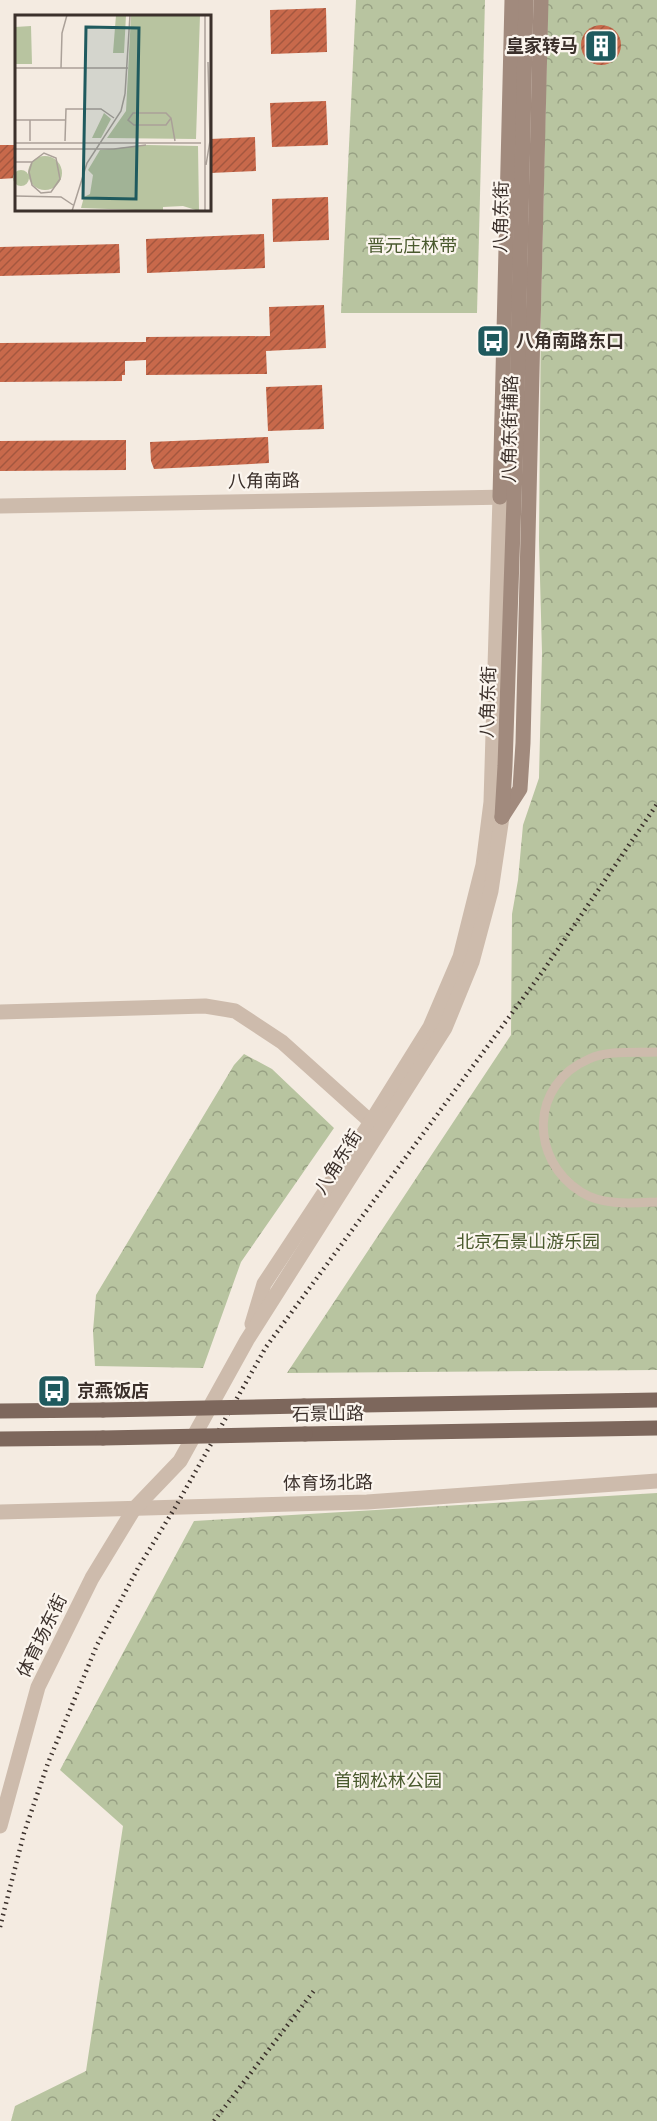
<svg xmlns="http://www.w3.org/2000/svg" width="657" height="2121" font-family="Figtree,'Noto Sans SC',sans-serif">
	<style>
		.forest { fill: url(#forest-crowns) }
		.building { fill: url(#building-hatch) }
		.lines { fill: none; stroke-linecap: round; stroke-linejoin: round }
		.service { stroke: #cdbbac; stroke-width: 9 }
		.minor { stroke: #cdbbac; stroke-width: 15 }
		.tertiary { stroke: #cdbbac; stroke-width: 15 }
		.secondary { stroke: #a18a7d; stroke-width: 15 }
		.primary { stroke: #7d675c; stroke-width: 15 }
		.rail { stroke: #3b302b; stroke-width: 4.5; stroke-dasharray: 1.5 4.5; stroke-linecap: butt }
		.primary-bridge { stroke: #7d675c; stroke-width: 15 }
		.labels { text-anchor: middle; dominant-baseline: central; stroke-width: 4.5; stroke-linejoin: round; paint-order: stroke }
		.poi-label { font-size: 18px; font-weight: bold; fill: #3b302b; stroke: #fbf5ee; text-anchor: start }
		.street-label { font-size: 18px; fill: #3b302b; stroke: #fbf5ee }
		.park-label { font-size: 18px; fill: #4a5a2e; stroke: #fbf5ee }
		.inset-road { fill: none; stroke: #aaa098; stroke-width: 1.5 }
		.view { fill: #1f5a5e; fill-opacity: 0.15; stroke: #1f5a5e; stroke-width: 3 }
		.inset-edge { fill: none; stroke: #3b302b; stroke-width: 3 }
	</style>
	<defs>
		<pattern id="forest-crowns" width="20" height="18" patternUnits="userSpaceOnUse" patternTransform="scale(1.5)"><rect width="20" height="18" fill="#b8c4a0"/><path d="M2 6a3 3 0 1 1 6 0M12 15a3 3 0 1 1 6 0" fill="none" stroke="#97a083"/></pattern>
		<pattern id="building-hatch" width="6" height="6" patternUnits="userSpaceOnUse" patternTransform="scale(1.5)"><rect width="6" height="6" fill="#c8694b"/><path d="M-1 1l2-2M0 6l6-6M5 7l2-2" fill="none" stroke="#a4573f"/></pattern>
	</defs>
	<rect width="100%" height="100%" fill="#f4ebe1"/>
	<g class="forest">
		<path d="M356,0H485L477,313H341Z"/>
		<path d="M548,0H657V1370L287,1373L511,1035L512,914L518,880L523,825L539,778L542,653L539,541L541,307Z"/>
		<path d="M244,1054L272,1069L334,1128L241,1262L203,1368L95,1366L93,1331L96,1295L234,1065Z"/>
		<path d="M657,1493V2121H11L15,2106L86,2071L123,1826L60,1770L194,1521Z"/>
	</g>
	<g class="building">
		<path d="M326,8L327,52L271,54L270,10Z"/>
		<circle cx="601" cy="45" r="20"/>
		<path d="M326,101L328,145L272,147L270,103Z"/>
		<path d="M255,137L256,171L210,173V139Z"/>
		<path d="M0,145H16V178L0,179Z"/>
		<path d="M328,197L329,240L273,242L272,199Z"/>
		<path d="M264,234L265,268L147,273L146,239Z"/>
		<path d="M119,244L120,273L0,276V247Z"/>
		<path d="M324,305L326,348L266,351L267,374L146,375V360L125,361V375H122V381L0,382V343L146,342V337L270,336L269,307Z"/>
		<path d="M322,385L324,429L268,431L266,387Z"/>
		<path d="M268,437L269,463L154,469L151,461L150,442Z"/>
		<path d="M126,440V470L0,471V441Z"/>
	</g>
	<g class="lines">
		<path class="service" d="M657,1052C635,1053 609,1050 589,1059C530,1084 529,1159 581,1192C603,1206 632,1203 657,1202"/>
		<path class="minor" d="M0,1012L205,1006L235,1011L282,1042L371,1122"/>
		<g class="tertiary">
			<path d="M0,506L510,497"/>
			<path d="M252,1324L264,1284L369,1125L430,1027L460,957L483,865L491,802L500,497"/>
			<path d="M0,1512L367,1502L657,1481"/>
			<path d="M0,1826L38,1687L92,1578L134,1509L180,1461L247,1340L445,1028L472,962L491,891L502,817"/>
		</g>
		<g class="secondary">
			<path d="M500,497L512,0"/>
			<path d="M502,817L520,789L523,743L541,0"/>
			<path d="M502,817L505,766L516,440L526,0"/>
		</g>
		<g class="primary">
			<path d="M304,1406L657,1400"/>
			<path d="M0,1411L103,1410"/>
			<path d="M305,1434L657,1428"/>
			<path d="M0,1439L103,1438"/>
		</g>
		<g class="rail">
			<path d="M0,1927L24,1833L48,1763L97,1645L138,1568L176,1506L266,1347L543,971L657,804"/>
			<path d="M214,2121L316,1988"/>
		</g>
		<g class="primary-bridge">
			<path d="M103,1410L304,1406"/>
			<path d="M103,1438L305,1434"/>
		</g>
	</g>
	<defs>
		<g id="building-square" transform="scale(1.725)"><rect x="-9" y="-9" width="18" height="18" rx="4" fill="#1f5a5e" stroke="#fbf5ee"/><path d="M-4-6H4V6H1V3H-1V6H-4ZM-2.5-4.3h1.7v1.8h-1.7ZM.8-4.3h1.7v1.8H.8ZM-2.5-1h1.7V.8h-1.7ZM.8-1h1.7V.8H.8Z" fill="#fff"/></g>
		<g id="bus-square" transform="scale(1.725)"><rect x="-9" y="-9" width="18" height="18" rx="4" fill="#1f5a5e" stroke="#fbf5ee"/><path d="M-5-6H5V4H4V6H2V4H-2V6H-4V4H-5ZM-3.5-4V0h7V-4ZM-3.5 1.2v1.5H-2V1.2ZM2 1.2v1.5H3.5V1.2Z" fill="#fff"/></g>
	</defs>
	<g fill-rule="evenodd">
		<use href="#building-square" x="601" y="46"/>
		<use href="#bus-square" x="493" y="341"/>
		<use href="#bus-square" x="54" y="1391"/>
	</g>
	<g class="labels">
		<g class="poi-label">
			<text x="578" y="46" text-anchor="end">皇家转马</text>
			<text x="516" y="341">八角南路东口</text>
			<text x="77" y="1391">京燕饭店</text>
		</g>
		<g class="street-label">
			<text transform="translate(501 217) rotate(-89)">八角东街</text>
			<text transform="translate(510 429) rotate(-89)">八角东街辅路</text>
			<text transform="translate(264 481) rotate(-1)">八角南路</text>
			<text transform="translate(488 702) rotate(-88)">八角东街</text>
			<text transform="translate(338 1162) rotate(-58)">八角东街</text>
			<text transform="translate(328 1414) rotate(-1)">石景山路</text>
			<text transform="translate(328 1483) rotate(-1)">体育场北路</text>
			<text transform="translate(42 1636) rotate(-64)">体育场东街</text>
		</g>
		<g class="park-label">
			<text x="412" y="246">晋元庄林带</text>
			<text x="528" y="1242">北京石景山游乐园</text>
			<text x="388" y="1781">首钢松林公园</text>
		</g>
	</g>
	<g transform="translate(15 15)">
		<rect width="196" height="196" fill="#f4ebe1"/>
		<path d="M101,0H111L109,38H98ZM116,0H185L181,124L92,123L111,96ZM16,11L17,49H0V12ZM89,98L96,104L86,123H77ZM132,130L183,131L184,196L168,191L148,192V196L66,193L69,182L75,179L78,160L73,155L85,135Z" fill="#b8c4a0"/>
		<path d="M13 158a17 17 0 1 1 34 0a17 17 0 1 1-34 0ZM-2 163a8 8 0 1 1 16 0a8 8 0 1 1-16 0Z" fill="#b8c4a0"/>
		<path class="inset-road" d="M190,0V196M193,47L195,126M0,53H113M46,53L47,18L52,0M110,79L115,0M156,103L151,110H119L113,105L118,98H151L156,103L160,126M0,105H50M15,105V126M50,126L51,94H86L99,103M0,128H186M0,134H99L131,130M0,147H17L29,138L41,143L45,164L36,177L26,178L17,170L14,157L17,147M191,150L195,126M0,181L46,182L58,190M57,196L72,148L106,96L110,79"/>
		<path class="view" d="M71,12L124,13L121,184L68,183Z"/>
		<rect width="196" height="196" class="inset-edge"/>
	</g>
</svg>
